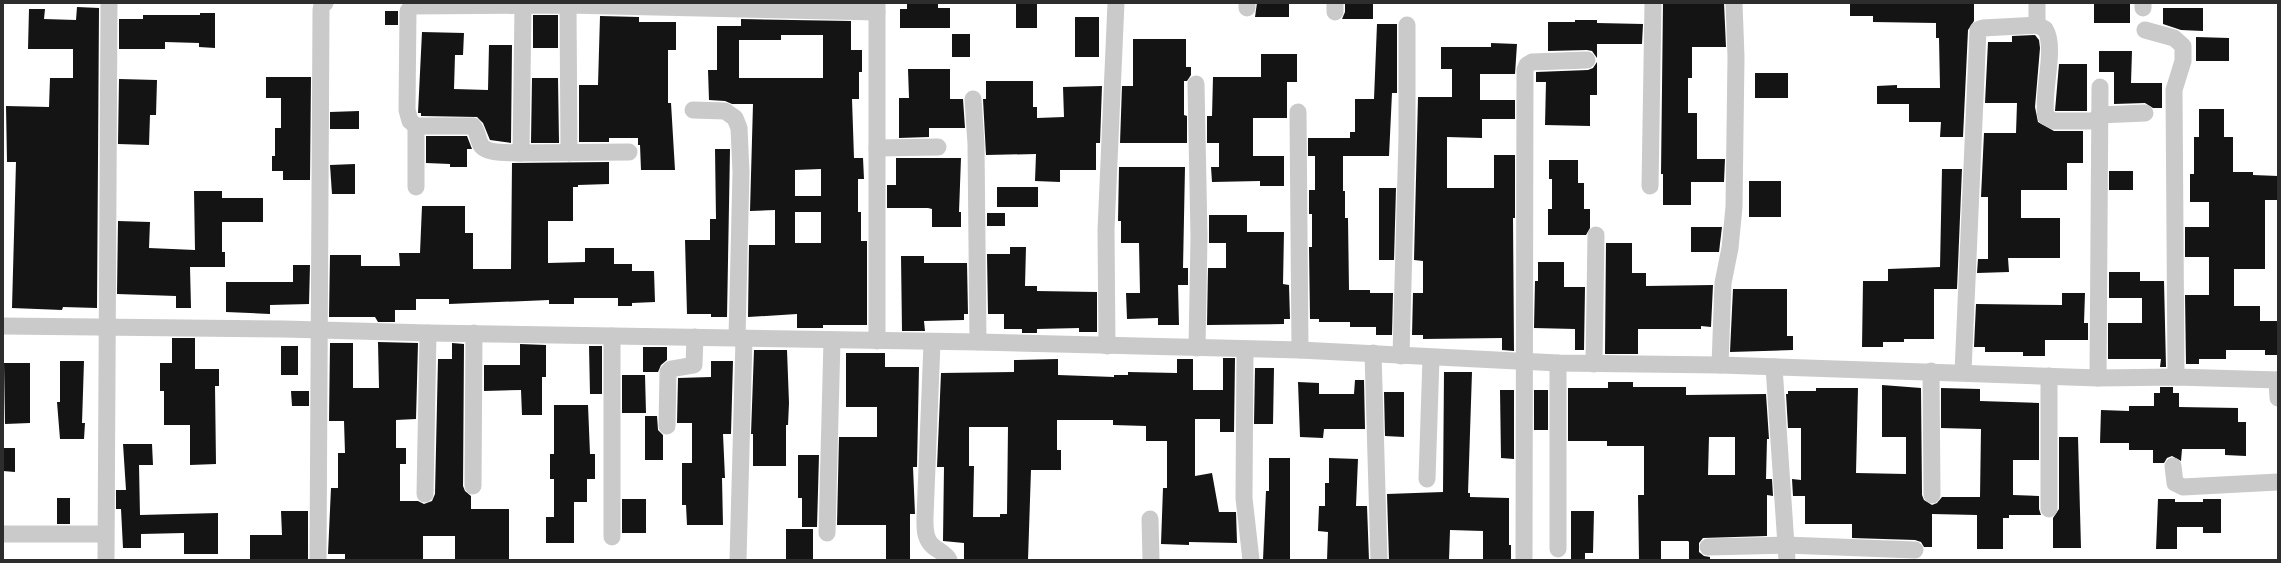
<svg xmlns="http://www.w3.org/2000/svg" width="2281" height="563" font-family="'Open Sans',sans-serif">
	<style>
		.building { fill: #141414; fill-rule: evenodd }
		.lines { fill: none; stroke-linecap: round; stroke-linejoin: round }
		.minor { stroke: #cacaca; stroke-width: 17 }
	</style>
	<rect width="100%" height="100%" fill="#fff"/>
	<g class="building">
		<path d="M907,3H938V8H950V28H900V9H907Z"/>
		<rect x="1016" y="3" width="21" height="25"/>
		<path d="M1257,3H1289V17H1255Z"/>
		<path d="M1345,3H1373V19H1342L1345,12Z"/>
		<path d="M1663,3H1724L1726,47H1692V78H1688V113H1697V159H1725L1724,182H1691V205H1663V174H1661Z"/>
		<path d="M1850,3H1974V21L1968,30L1963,137H1940L1941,122H1909V104H1877V86L1897,85V88H1940L1939,38H1936V23L1873,22V16H1850Z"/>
		<rect x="2094" y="3" width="36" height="20"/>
		<path d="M77,7L99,8L97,308L63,307L62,310L12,308L16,162H7L6,106L49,107L50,78H73V49H28L29,9H45L44,19L76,20Z"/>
		<path d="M2163,8H2203V31L2181,30L2163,24Z"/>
		<rect x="385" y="11" width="13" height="14"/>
		<path d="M200,13H215V48L199,47V43L165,42V49H119V19H143V15H200Z"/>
		<rect x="533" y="15" width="25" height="33"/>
		<path d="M600,16L639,17V22H676V50H668V103H671L675,170H641L640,145H638V138H609V142H579V85H598Z"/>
		<rect x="1075" y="17" width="24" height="40"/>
		<path d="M741,19L851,21V50H862V72H859V99H852L854,158H863L864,179H858V212H861V241H867V325H823V328H797V314L748,317L749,245H775V210L750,211L753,104H732L725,101L709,100L708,70H717V26H741ZM781,35H823V78H739V40H781ZM821,169V196H795V170ZM795,212H821V243H795Z"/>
		<path d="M1575,20H1597V23L1643,24L1642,44H1597V58L1592,51L1587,50L1548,51V22H1575Z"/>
		<path d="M1377,24H1397V93H1392L1389,156H1343V191H1345V218H1348L1349,290H1370V293H1393L1392,335H1376V327H1350V322H1319V319H1310L1309,247H1312V214H1309V190H1315V156H1308V138H1350V132H1355V99H1374Z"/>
		<path d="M422,32L464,33L463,55H455L454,89L488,90L489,45H512L511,143L490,140L483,123L477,117L421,116V113H418Z"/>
		<rect x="952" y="34" width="18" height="23"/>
		<path d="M2035,35L2039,40L2040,48L2035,107L2038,122L2054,131H2083V163H2067V190H2021V218H2060V258H2008L2009,272L1977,273L1978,259H1988V197H1981L1984,133H2016L2017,103H1985L1988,42H2012V36Z"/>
		<path d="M2196,37L2229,38V61H2196Z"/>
		<path d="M1133,39H1186V67H1191V75L1187,81H1184V115L1187,116V143H1120L1122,86H1133Z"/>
		<path d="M1491,43L1517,44L1515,74H1480V100H1515V119H1482V138L1447,137V188H1494V155H1515V218H1513L1514,351L1502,350V338L1423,339V335H1412L1413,293H1423V261L1414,260L1418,97H1452V69H1441V47H1491Z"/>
		<path d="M2099,51H2132L2131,83H2162V108H2153L2145,103L2114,104V72H2099Z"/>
		<path d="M1261,54H1297V82H1287V118H1253V156H1284V186H1260V181L1212,182L1211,167H1219V143H1207V116H1212L1213,77H1261Z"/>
		<path d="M1597,62V95H1590V126L1545,125L1546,82H1536V72L1588,70L1593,68Z"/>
		<path d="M2059,64H2087V111H2055Z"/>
		<path d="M908,69H950V99H963L965,128H929V137L899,138V98H909Z"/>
		<rect x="1755" y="73" width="33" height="25"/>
		<path d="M266,77H311L310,180H283V171H272V156H275V128H281V98H266Z"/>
		<path d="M532,78H558L559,143H531Z"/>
		<path d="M119,79L157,80L156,115H150L149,145L118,144Z"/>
		<path d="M986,81H1033V107H1037V118L1064,117L1063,87L1102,86L1100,143H1096V170H1060V182L1035,181L1036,154L986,155L983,99H986Z"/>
		<path d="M2199,109H2224V137H2233V172H2253V175L2278,176V200H2265V269H2234V306H2260V321H2278V355H2265V350H2226V359H2199V364H2186L2185,295H2209V257H2185V227H2209V202H2190V174H2194V137H2199Z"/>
		<path d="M359,111V129H330V112Z"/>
		<path d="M426,136H467L472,149H467V167H450V164L426,163Z"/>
		<path d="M715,149H730L727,317H711V314H687L685,240H710V219H716Z"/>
		<path d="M896,158H961L959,212H961V227H932V209L928,208H887V185H896Z"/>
		<path d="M1549,160H1578V183H1584V209H1590V228L1586,235H1548V209H1552V179H1549Z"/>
		<path d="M609,162V184L578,185V187H573V221H548V263L585,262V248H614V264H632V271H654L655,302L632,303V306H618V298H574V304H549V300L449,304V299H416V310H395V322H378L375,317H329L330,255H361V266H400L399,253H420L422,206H465V233H473V269H511L512,163Z"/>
		<path d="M355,164V194H332L330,165Z"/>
		<path d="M1119,167H1185L1183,268H1188V285H1178L1179,325H1158V318L1127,319L1126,293H1140L1139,243H1121V221H1118Z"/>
		<path d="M1942,169H1962L1957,289H1934V339H1904V342H1883V347H1862L1863,281H1888V269L1940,267Z"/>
		<rect x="2109" y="171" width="24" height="19"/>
		<rect x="1749" y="181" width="32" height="36"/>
		<rect x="997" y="187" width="41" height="20"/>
		<path d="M1379,188H1396L1394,260H1379Z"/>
		<path d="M194,191H222V198H263V222H222V252H225V267H190L191,308H176V296L117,294L118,221L150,222L149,248L195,250Z"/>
		<rect x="987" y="213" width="18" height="13"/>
		<path d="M1209,215H1247V232H1284L1283,284L1289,285L1290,319H1284V324L1207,325L1208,268H1226V243H1209Z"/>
		<path d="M1691,227H1722L1719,252H1691Z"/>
		<path d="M1606,243H1632V273H1646V286L1713,285L1711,327L1701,326V329H1638V354H1605Z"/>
		<path d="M1010,247H1026L1025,286H1037V291L1097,292V332H1079V328L1037,329V333H1022V329H1004V314H988L987,254H1010Z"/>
		<path d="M901,256H924V263H967L968,314H964V320L924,321L925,331H902Z"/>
		<path d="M1538,262H1564V287H1585L1584,350H1575V329L1534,328L1535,281H1538Z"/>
		<path d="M293,265H310L309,304L270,305V314L226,312V282H293Z"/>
		<path d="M2109,272H2140V281H2164L2166,367H2160L2161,359H2108V323H2142V298H2109Z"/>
		<path d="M1733,289H1787V336H1793V350L1730,352Z"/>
		<path d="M2062,293H2085L2084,323H2088V340H2045V356H2023V352H1985V347H1974L1976,304L2062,305Z"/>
		<path d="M172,338H195V369H219V386H215L216,464L190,465V425H164V391H160V363H172Z"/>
		<path d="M378,342L418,343L416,419L396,420V448H406V464H400V501H418L424,504L432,501L435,494L438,359H452V343L464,344L463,486L465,491L471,496V509H509V560H455V536H423V560H345V554H328L331,488H338V453H345L344,421H329L330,343H353V388H379Z"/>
		<path d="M520,344L546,345V377H542V415H522L521,390L484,391V365H520Z"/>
		<rect x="281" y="346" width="17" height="29"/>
		<path d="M589,346H602V394H590Z"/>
		<path d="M643,347H667V360L661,365L658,372H643Z"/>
		<path d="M754,350H787L789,403L788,425H786V466H753V434H751Z"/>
		<path d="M846,353H885V367H919L917,467H913L915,514H910V560H886V525H837L839,437H877V407H846Z"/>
		<path d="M1223,358H1235L1234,432H1220V419H1195V476L1212,473L1219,512H1236L1237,543L1189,542V545L1161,544L1163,488H1167V441H1146V426L1113,425V420H1057V450H1061V470H1031L1028,560H964V543L943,541L944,467H937L941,373L1014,372V360L1058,359V375L1114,377V375H1128V372L1177,373V359H1193V390H1223ZM969,427H1008L1007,514H1000V517H973L974,466H969Z"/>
		<path d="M60,361H84L82,423H85L84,439H60L57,402H60Z"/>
		<path d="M711,361H733L731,434H723L725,478H722L723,525H687L686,505H682V463H692V423H677L678,378L711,377Z"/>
		<path d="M4,363H30V423L5,424Z"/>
		<path d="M1255,368H1274L1273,424H1254Z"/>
		<path d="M1444,372H1472L1468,493H1470V497L1509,498V545H1511V560H1483V531L1450,530L1449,560H1389L1387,494L1443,492Z"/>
		<path d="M622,375H645L646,413H622Z"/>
		<path d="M1355,380H1364L1365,429H1324L1323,438L1300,437L1298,382L1319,383V394H1354Z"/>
		<path d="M1608,382H1633V387H1686V395L1766,394L1769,439H1767L1766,479H1772L1773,496L1767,495V536L1703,538L1699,543V552L1704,556L1710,557V560H1689V542L1688,541H1661V560H1639L1638,495H1644V446H1607V441H1568V388H1608ZM1709,437H1735V475H1708Z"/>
		<path d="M1882,385L1921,388L1922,495L1924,500L1932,505L1937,503L1942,497H1980L1981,429L1941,428V388L1980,389V401L2039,403V460H2013V495L2039,496V509L2041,515H2009V518H2003V549H1977V515L1932,514V547H1924L1921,542L1915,540L1852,538V524H1805V496H1793L1792,479L1801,480V428H1788L1786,394H1788V391H1816V388H1858L1856,473L1906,474V437H1882Z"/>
		<path d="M2160,387H2173V393H2179V407L2238,408V422H2246V456L2225,455V449H2182L2181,461L2172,456L2167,458L2164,463H2153V450H2129V443H2100L2101,410L2129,411V406H2154V393H2160Z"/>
		<path d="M1500,390H1514V459L1501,458Z"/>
		<rect x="1534" y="390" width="14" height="40"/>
		<path d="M291,391H309V406H292Z"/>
		<path d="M1384,392H1404V437L1385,436Z"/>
		<path d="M554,405H588L590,454H595V479H587V502H574V543H546V517H554V479H550V454H554Z"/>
		<path d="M645,416H657L658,430L663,435V460H645Z"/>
		<path d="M2059,437H2078L2081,548H2053V518L2059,509Z"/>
		<path d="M123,444H152L153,465H139L140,515L218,513V554H184V533L141,534V548H123L121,509H116V490H126Z"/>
		<path d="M3,448H15V472L3,471Z"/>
		<path d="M798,455H819L817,527H802V498H798Z"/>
		<path d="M1269,458H1290V560H1263L1266,491H1269Z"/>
		<path d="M1329,458L1358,459L1356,506H1367L1369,560H1327L1328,532L1318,531L1319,506H1325V483H1329Z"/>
		<rect x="57" y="498" width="13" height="26"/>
		<rect x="622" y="499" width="24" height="34"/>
		<path d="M2158,499H2175V502H2203V499H2221V533H2203V527H2177V549H2156Z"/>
		<path d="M281,511H308V560H250V535H282Z"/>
		<path d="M1571,511H1594L1593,553H1585V560H1571Z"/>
		<rect x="786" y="529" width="27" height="31"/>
	</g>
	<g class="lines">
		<g class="minor">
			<path d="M877,3V341"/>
			<path d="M568,5L569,153"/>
			<path d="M523,6L521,153L629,152"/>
			<path d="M1247,8V3"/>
			<path d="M2143,8V3"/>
			<path d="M1335,12V3"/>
			<path d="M2037,25V3"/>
			<path d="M2145,30L2174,38L2183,46V61L2174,90L2176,377"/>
			<path d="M1196,84L1199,237L1197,348"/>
			<path d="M973,99L976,144L978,342"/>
			<path d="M693,110L725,111L735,118L739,128L741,172L737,338"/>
			<path d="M1298,112L1300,350"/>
			<path d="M2099,115L2145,113"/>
			<path d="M416,126V187"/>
			<path d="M877,148L938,147"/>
			<path d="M521,153C511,152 484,155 480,143C477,137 478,132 473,126H416L410,121L407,110L408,11L412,6L568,5L877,12"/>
			<path d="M1650,186L1653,3"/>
			<path d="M3,326L284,329L428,333L978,342L1300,350L1558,363L1720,365L2098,378L2176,377L2278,380"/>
			<path d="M612,336V537"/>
			<path d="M932,343L925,517C925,525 924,535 930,543C935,550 945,552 949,560"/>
			<path d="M1107,346L1106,230L1116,3"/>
			<path d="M1245,350L1244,498L1251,560"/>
			<path d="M1373,353L1379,560"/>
			<path d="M1401,356L1407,137V25"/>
			<path d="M1594,364L1596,235"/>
			<path d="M1720,365L1723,283L1730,248L1734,207L1736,57L1734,3"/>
			<path d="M1774,367L1787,560"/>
			<path d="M1931,371L1932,495"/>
			<path d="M1963,372L1978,30L1983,28L2037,25L2045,29C2057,48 2041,94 2046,117L2054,121H2099"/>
			<path d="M2049,376V509"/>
			<path d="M2098,378L2100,87"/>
			<path d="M2277,380L2278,398"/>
			<path d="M667,426L668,372L671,369L694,365L695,337"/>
			<path d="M2173,466L2175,483L2183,487L2278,482"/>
			<path d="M1427,479L1431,358"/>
			<path d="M473,486L474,333"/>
			<path d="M425,494L428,333"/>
			<path d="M1150,519L1151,560"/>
			<path d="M827,533L832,340"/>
			<path d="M3,534H105"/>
			<path d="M1708,547L1786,545L1915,550"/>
			<path d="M1558,549V363"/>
			<path d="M106,560L109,3"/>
			<path d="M318,560L321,10L322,5L325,3"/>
			<path d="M738,560L744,339"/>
			<path d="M1524,560L1525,70L1527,65L1532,62L1587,60"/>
		</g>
	</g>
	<rect width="2281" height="563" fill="none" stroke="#2d2d2d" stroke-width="8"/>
</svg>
